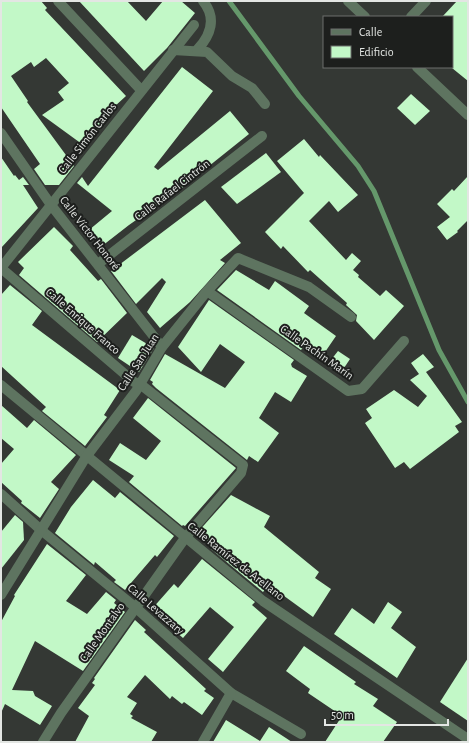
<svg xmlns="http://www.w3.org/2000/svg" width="469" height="743" font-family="'Alegreya Sans',sans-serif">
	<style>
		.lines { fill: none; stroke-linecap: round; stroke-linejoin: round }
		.stream { stroke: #65986b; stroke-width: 5 }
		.building { fill: #c2f8c7 }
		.lane { stroke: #5e7460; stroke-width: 10 }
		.street { stroke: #5e7460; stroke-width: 10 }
		.labels { text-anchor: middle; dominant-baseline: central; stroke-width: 4; stroke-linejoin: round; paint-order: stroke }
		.street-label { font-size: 12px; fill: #e3e6e3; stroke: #1d1f1d }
	</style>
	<rect width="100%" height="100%" fill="#343834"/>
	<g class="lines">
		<path class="stream" d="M229,1L299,96L358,166L374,191L439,350L468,402"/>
	</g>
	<g class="building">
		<path d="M1,1H41L47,8L45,10L126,96L114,107L86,147L42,115L64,100L58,92L69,83L46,58L34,67L31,62L11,76L28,101L27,102L74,166L59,185H45L34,169L40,164L1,107Z"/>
		<path d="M79,1H127L146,21L163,1H181L195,13L167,48L144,71Z"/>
		<path d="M457,1H468V81L452,68V17H442Z"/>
		<path d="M182,67L213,91L154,167L158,170L230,111L249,134L204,170L202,168L182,188L129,225L102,246L89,230L112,211L77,183L82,177L88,186Z"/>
		<path d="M411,94L430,111L415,125L397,108Z"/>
		<path d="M304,139L319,157L320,155L358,195L338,212L329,201L309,221L346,260L352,253L361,261L353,270L359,275L358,277L380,296L386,290L404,306L374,340L356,321L357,315L346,305L347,303L310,270L308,272L283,246L281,249L265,232L304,193L277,161Z"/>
		<path d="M266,153L281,172L237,204L221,187Z"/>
		<path d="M1,157L14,176L15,175L19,180L23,177L29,185H23L38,208L1,248Z"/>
		<path d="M468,176V220L457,231L458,232L447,240L437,227L450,217L437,204L452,189L454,191Z"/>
		<path d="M205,200L241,243L220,260L225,263L190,302L160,328L147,312L166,282L162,278L136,304L111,271Z"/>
		<path d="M54,227L73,246L70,250L98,281L101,279L127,313L97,342L19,275L24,268L18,262Z"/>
		<path d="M236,270L269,290L275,281L309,306L304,313L336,336L323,355L306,343L301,350L217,290Z"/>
		<path d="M10,285L42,311L32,325L120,390L104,415L107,417L85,446L42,411L46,407L1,366V295Z"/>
		<path d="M209,300L294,360L291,364L292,367L307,376L291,402L275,392L259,418L279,433L258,462L249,456L247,460L156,388L152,384L153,382L150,380L165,354L225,388L245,362L220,344L201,372L178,347Z"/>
		<path d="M132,335L154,348L139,372L118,358Z"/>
		<path d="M338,351L350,359L340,374L327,365Z"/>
		<path d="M423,354L434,367L426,372L462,422L455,426L459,432L410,469L404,462L395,468L365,423L372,418L366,409L394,390L418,407L427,396L410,380L419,374L411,363Z"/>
		<path d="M148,398L236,468L185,526L183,525L182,526L129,482L134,476L109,460L120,443L146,460L161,441L133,418Z"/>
		<path d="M1,405L27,428L34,420L76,455L51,482L59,489L40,518L21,503L22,501L1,482V464L14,449L1,438Z"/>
		<path d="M93,480L115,498L120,492L174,536L157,557L155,555L125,590L114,582L116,580L95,562L94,565L55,533L71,507Z"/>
		<path d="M231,495L270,516L264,527L319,572L315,578L331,589L313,617L269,585L263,592L211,549L213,546L197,533Z"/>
		<path d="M15,515L23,522L24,540L1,569V532Z"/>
		<path d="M47,544L86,575L66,601L87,614L106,592L116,600L114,603L125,612L83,671L35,641L12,690L33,691L35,696L52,706L40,725L5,704L1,713V622L15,596L14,595Z"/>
		<path d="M202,559L255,602L252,605L267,618L223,672L208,659L234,627L210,607L183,638L151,610L174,584L178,588Z"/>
		<path d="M388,602L402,612L391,628L416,647L397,678L334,634L352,608L374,624Z"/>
		<path d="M135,620L146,630L144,632L206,689L204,691L214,698L202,715L184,702L182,704L172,696L170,699L145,675L127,697L137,703L130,714L133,716L131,718L157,732L151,742H75L89,716L78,708L95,685L92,683L95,679L94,678Z"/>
		<path d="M304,646L356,682L354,684L378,699L373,706L397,722L383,742H325L342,716L308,693L310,689L286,671Z"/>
		<path d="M468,658V721L440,702Z"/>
		<path d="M226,720L260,741L269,727L292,742H213Z"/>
	</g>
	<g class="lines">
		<g class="lane">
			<path d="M173,50L207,52L232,76L252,88L265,104"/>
			<path d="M197,50C211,35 217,18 203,1"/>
		</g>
		<g class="street">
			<path d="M58,1L141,90"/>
			<path d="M348,1L365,17"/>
			<path d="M411,17L426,1"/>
			<path d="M417,67L468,115"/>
			<path d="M1,133L51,205L162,347"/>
			<path d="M98,264L262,136"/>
			<path d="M1,268L134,382L140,384L243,465L241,473L185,538L61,713L43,742"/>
			<path d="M1,268L194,25"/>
			<path d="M207,291L348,391L362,389L404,341"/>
			<path d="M1,385L263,601L468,739"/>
			<path d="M1,494L41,530L135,607L231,693L301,734"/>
			<path d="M1,595L86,457L136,391L162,347L207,291L238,258L309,287L351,317"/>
			<path d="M203,742L231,693"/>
		</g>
	</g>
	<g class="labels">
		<g class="street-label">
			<text transform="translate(87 138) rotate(-52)">Calle Simón Carlos</text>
			<text transform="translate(172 190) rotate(-38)">Calle Rafael Cintrón</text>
			<text transform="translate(90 233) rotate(52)">Calle Víctor Honoré</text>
			<text transform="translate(83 321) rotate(41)">Calle Enrique Franco</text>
			<text transform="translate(317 352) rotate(35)">Calle Pachín Marín</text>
			<text transform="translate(138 362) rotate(-57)">Calle San Juan</text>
			<text transform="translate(236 561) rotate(38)">Calle Ramírez de Arellano</text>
			<text transform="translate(156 609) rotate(41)">Calle Levazzary</text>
			<text transform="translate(102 632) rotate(-55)">Calle Montalvo</text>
		</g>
	</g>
	<rect width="469" height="743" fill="none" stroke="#e3e6e3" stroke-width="4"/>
	<rect x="323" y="16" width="130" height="52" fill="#1d1f1d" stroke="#6c6f6c"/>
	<rect x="331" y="29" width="20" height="6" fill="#5e7460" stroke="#6c6f6c"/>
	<text x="359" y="36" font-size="12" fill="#e3e6e3">Calle</text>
	<rect x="331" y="46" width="20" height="12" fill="#c2f8c7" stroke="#6c6f6c"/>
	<text x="359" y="56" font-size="12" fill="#e3e6e3">Edificio</text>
	<path d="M325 719v6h123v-6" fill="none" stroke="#e3e6e3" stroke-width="2"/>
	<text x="331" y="719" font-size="12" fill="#e3e6e3" stroke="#1d1f1d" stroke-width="3" paint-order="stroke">50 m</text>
</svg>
